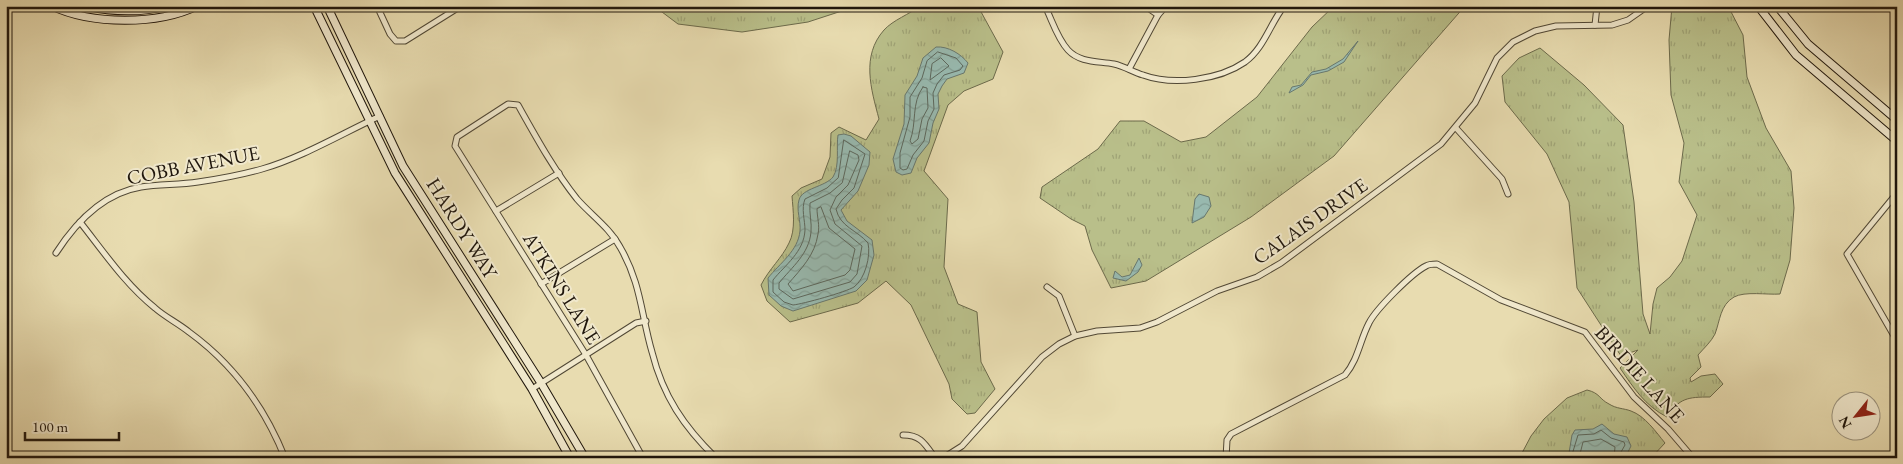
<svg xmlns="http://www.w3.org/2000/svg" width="1903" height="464" font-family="'EB Garamond',serif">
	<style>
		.grass { fill: url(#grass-tufts); stroke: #6c6a4b }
		.water { fill: url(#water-waves); stroke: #68786e }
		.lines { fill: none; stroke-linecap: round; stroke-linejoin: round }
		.shore { stroke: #5c685e; stroke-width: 1 }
		.street-casing { stroke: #514835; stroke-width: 7 }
		.secondary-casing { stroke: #1f160c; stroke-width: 9 }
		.street { stroke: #f0e8cc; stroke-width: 5 }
		.secondary { stroke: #f0e8cc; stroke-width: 7 }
		.labels { text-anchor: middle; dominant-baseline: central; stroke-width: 4; stroke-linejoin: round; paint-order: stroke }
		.street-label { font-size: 20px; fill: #1f160c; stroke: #f0e8cc }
	</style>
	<defs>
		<pattern id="grass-tufts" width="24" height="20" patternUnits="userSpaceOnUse" patternTransform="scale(1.25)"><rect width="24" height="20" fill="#b9bf8a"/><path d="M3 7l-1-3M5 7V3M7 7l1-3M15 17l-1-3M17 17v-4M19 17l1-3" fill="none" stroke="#9fa376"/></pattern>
		<pattern id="water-waves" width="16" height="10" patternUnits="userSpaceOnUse" patternTransform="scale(1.25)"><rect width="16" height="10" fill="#98bab0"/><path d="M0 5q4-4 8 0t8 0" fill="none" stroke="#839f96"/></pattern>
	</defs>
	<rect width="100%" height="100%" fill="#e8dcb0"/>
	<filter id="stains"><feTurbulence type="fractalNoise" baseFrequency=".004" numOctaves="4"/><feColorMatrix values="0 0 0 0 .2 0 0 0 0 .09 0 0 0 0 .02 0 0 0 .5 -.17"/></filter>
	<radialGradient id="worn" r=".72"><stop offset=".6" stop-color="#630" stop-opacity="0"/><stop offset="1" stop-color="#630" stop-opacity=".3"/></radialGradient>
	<g class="grass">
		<path d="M654,6H857L808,22L742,32L678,24Z"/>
		<path d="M920,6H972L980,10L1003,52L993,79L964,91L948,105L924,171L948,199L944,267L958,304L977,312L981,362L995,389L975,413L967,414L952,399L949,384L911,305L886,281L858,303L790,322L767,301L761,285C769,269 782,258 789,243C796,230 793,210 792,196L801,188L822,179L830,157L831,133L839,127L866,140L879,119C871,89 861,56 884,30C893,20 910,14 920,6Z"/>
		<path d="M1334,6H1465L1334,156L1251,217L1146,281L1111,288L1092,250L1085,226L1071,219L1040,198L1042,187L1098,149L1120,121H1144L1181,142L1206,137L1257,97L1312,27Z"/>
		<path d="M1672,6H1728L1743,35L1747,77L1766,128L1791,171L1794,208L1790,260L1780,294C1767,295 1745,291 1734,297C1720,305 1720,321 1715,334C1711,342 1704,348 1698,355L1701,367L1690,378L1691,382L1701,376L1715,374L1723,384L1710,397C1688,397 1679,398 1667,417C1645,406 1633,387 1620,368L1638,350L1621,356L1577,288L1569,202L1547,154L1505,102L1502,76L1519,58L1540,48L1584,85L1623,125L1634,202L1643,314L1650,334L1653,304L1657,288L1670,277L1682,261L1697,215L1679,182L1684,143L1671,95L1669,40Z"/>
		<path d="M1587,390C1600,393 1599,399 1609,404C1617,409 1623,408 1631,411C1645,416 1656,432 1665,443L1651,458H1515L1522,453L1531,436L1544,419L1567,398Z"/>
	</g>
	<g class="water">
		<path d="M1358,41L1344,62L1328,71L1311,75L1303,85L1289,93L1292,87L1301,85L1312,72L1326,69L1343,59Z"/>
		<path d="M936,47C948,46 961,54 968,63L964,73L947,79L942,86L938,94L939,109L933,123L929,143L917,158L911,173L902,175L896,172L893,159L904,124L905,95L917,76L923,58Z"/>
		<path d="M844,134L851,136L870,152L869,165L858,191L841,210L847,221L872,240L874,255L867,280L856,291L793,311L781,306L769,295L768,278C780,263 798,251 800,231C801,221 796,210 799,200C802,188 825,187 833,177C840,166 836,147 838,135Z"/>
		<path d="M1199,194L1209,197L1211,206L1204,217L1192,223L1195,199Z"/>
		<path d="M1139,258L1142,265L1138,272L1126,281L1113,278L1115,271L1122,277L1130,275Z"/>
		<path d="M1602,424L1614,434L1627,437L1631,446L1625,458H1563L1569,453L1572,435L1575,430L1593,429Z"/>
	</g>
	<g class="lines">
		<g class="shore">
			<path d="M938,52L956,58L963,66L960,70L944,75L937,84L933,93L934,109L928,121L924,141L913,155L907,169L903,170L900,168V153L910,117V97L922,78L927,61Z"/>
			<path d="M941,58L949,66L930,80L932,64Z"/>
			<path d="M923,87L927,88L928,108L922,119L918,139L912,144L910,141C917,123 911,103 923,87Z"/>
			<path d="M844,140L865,154L854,188L842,200L836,209C840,227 857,230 868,243C871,256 865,279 854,287C846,292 803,304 793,305L784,302L773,292V280C785,265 804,252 805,230C805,220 801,209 805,199L827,188L838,178Z"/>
			<path d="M850,151L858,155L859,160L848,185L836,197L830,210L835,224L862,246L857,274L850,282L793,299L779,289V283C792,267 809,254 811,232C812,223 809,213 810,203L830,193L842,183Z"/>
			<path d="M821,207L829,228L855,249L850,270L845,275L793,291L788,284C801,269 815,255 818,234C820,226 817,217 817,209Z"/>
			<path d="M1571,458L1578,435L1594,434L1601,430L1611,438L1624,442L1625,445L1621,452V458"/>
			<path d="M1579,458L1583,442L1601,439L1615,447L1614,458"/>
		</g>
		<g class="street-casing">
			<g id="street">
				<path d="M377,6L390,34L396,41H405L461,6"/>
				<path d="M1045,6C1052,20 1057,38 1068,50C1080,63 1098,61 1114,64C1124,66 1133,72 1143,75C1173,86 1219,80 1245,62C1264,48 1270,24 1284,6"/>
				<path d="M1148,8L1158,15"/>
				<path d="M1595,25L1597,6"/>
				<path d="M1129,69L1158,15L1166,6"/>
				<path d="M1456,128L1502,179L1508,194"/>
				<path d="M1897,193L1847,254L1897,341"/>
				<path d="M496,211L559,173"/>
				<path d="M80,222C103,251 125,284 155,308C165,317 178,323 189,332C233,364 265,408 285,458"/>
				<path d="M56,253C76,222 104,193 141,187C160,184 179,185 198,182C219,179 241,175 262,169C303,157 341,134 380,116"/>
				<path d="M541,284L615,239"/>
				<path d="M1047,287L1059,296L1075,336"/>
				<path d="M532,389L636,323L646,321"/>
				<path d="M903,435C921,435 925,444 935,458"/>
				<path d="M643,458L586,355L455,146L457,137L508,104L518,105C536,137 554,170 577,199C591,215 610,228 620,247C641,283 641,314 652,352C663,396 684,427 716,458"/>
				<path d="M943,458L962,446L1042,357L1059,344L1075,336L1097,331L1140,328L1157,322L1217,291L1257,277L1281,263L1441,144L1475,103L1497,58L1513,42L1535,31L1556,26L1612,25L1628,20L1648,6"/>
				<path d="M1226,458L1227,440L1231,434L1345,375C1358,360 1360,340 1369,323C1376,309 1412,273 1426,266C1429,264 1434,264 1437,264L1501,300L1585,332L1634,397L1668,429L1693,458"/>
			</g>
		</g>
		<g class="secondary-casing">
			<g id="secondary">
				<path d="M52,6C92,25 158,25 197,6"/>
				<path d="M86,6C113,12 140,13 167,6"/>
				<path d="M314,6L395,173L532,389L570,458"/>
				<path d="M327,6L403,166L541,383L585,458"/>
				<path d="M1758,6L1796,55L1897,141"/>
				<path d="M1777,6L1808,44L1897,120"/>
			</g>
		</g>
		<use href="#street" class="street"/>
		<use href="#secondary" class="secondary"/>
	</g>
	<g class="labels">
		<g class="street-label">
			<text transform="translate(193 165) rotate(-11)">COBB AVENUE</text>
			<text transform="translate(1310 221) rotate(-35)">CALAIS DRIVE</text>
			<text transform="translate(462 228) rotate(58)">HARDY WAY</text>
			<text transform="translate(562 288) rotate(58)">ATKINS LANE</text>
			<text transform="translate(1640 374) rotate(48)">BIRDIE LANE</text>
		</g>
	</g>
	<rect width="1903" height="464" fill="none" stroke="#e8dcb0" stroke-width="25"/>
	<rect x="8" y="8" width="1888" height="449" fill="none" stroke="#1f160c" stroke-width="2.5"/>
	<rect x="12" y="12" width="1878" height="439" fill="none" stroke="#1f160c"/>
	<g transform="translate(1856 416) rotate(240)"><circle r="24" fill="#f0e8cc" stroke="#9c947f"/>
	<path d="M0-4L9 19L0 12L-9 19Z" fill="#8f2418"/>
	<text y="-8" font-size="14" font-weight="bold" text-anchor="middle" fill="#1f160c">N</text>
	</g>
	<path d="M25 432v8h94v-8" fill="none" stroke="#1f160c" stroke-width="2.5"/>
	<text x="32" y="432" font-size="15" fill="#1f160c" stroke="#f0e8cc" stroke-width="4" paint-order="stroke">100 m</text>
	<rect width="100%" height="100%" filter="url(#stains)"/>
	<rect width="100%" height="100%" fill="url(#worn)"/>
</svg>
